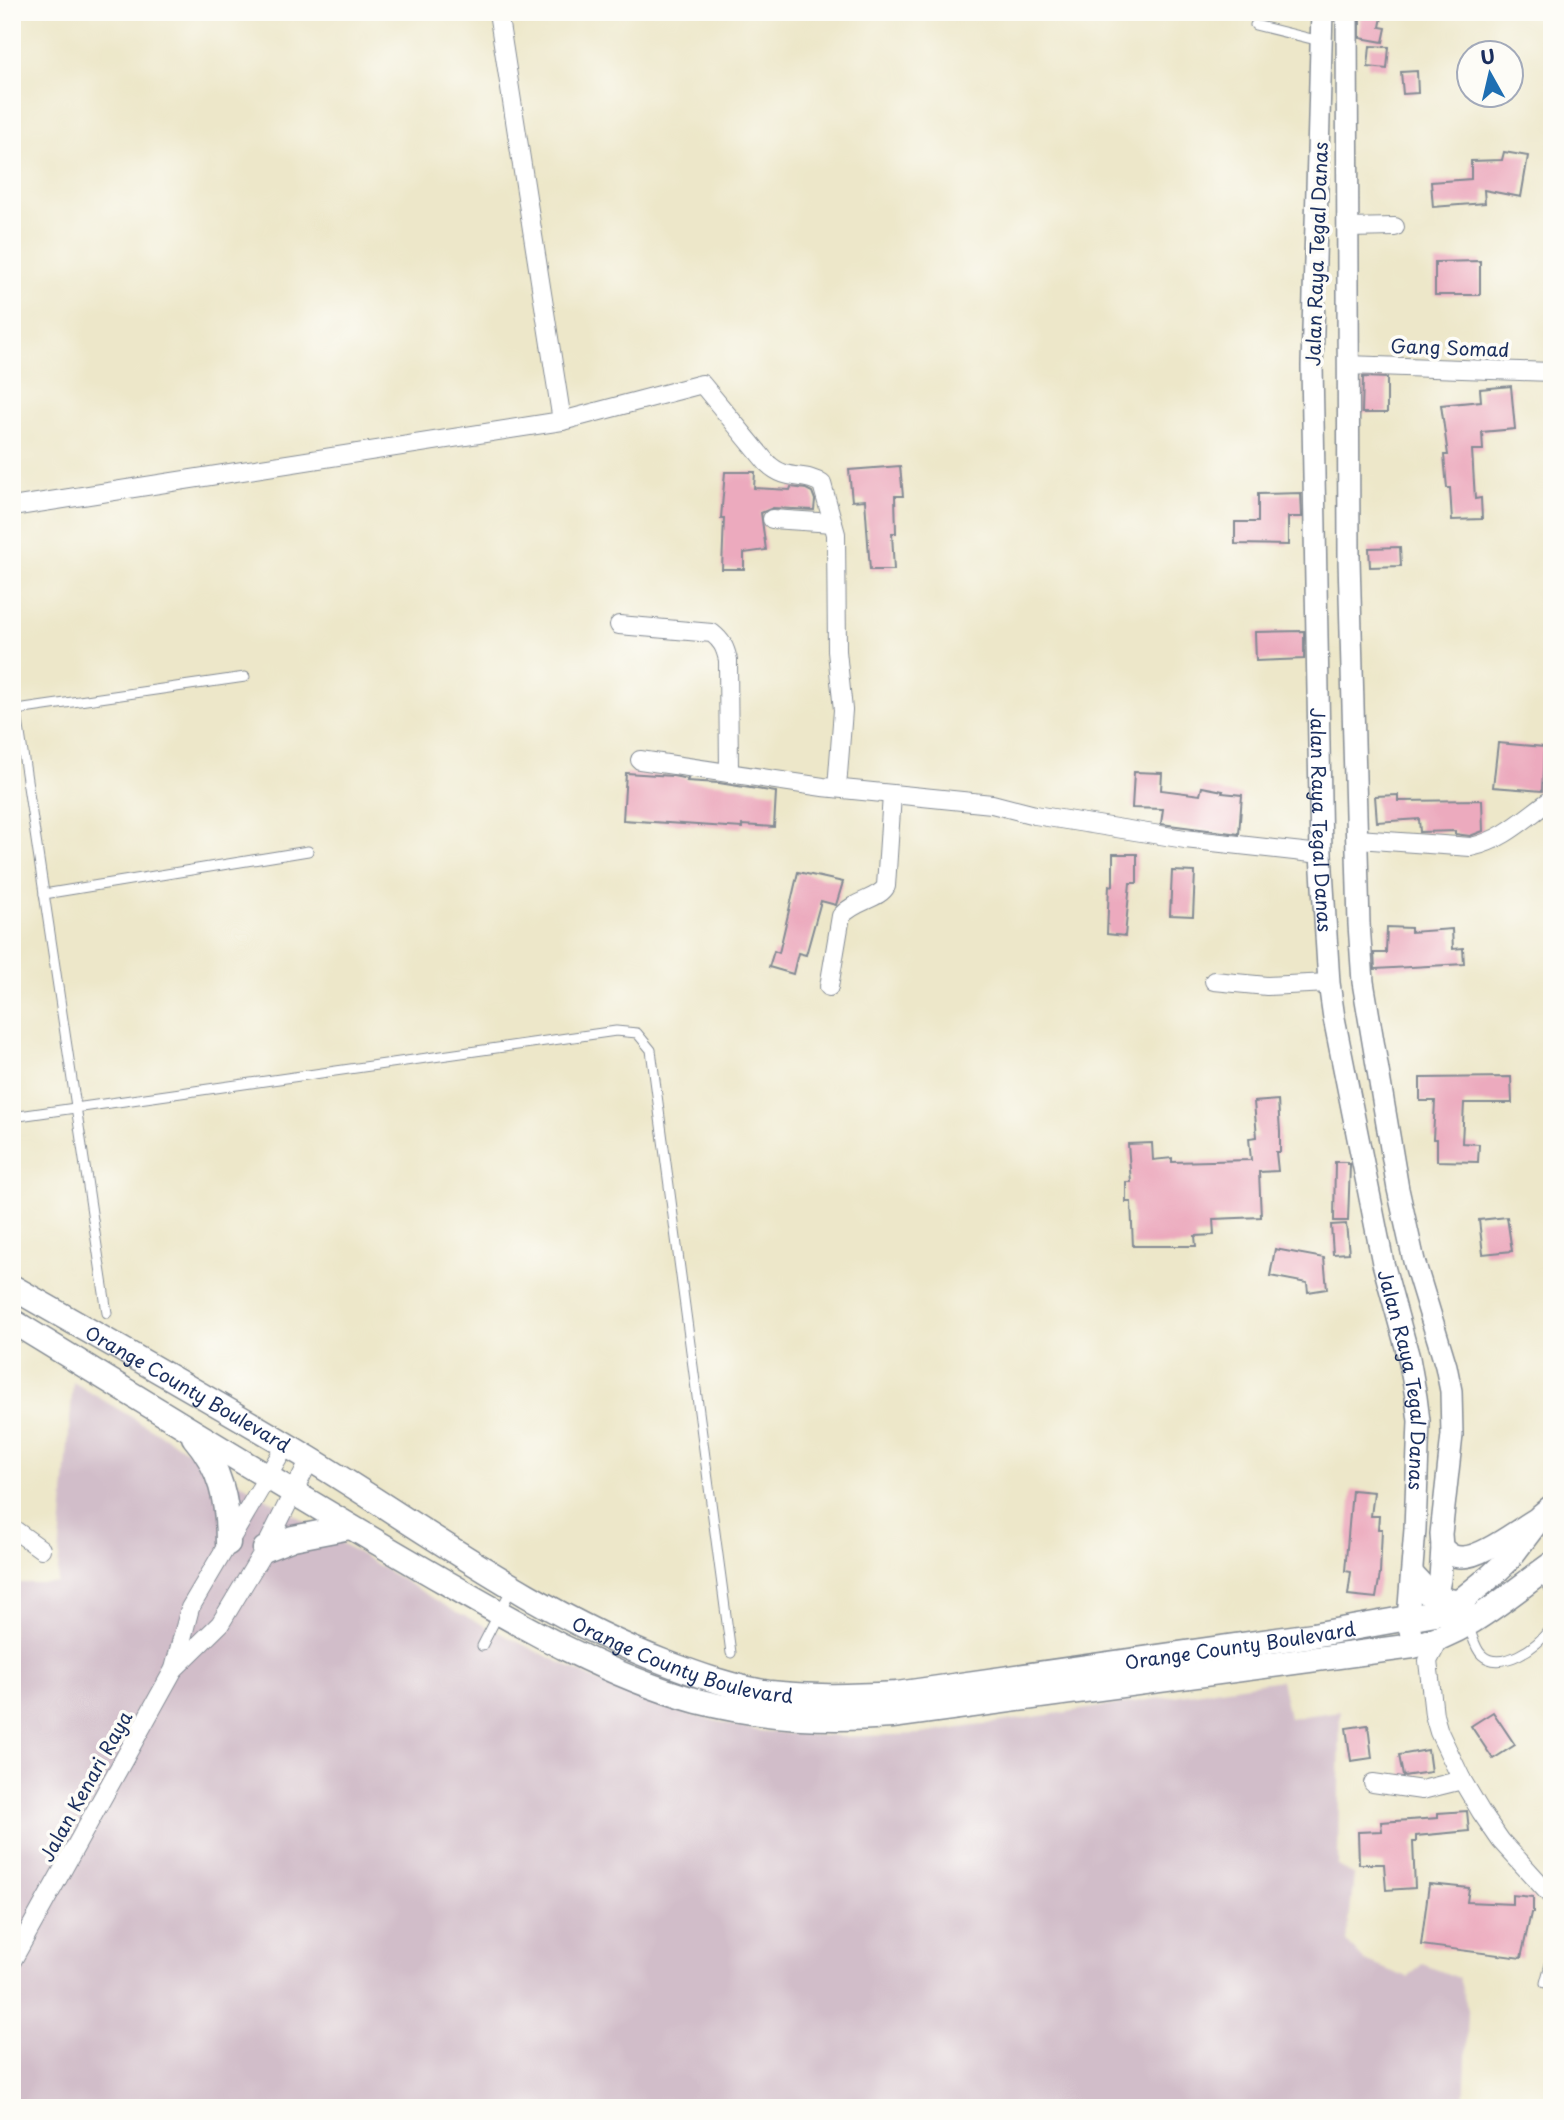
<svg xmlns="http://www.w3.org/2000/svg" width="1564" height="2120" font-family="'Playpen Sans',sans-serif">
	<style>
		.industrial { fill: #d1bdc9 }
		.building { fill: #ecaabe }
		.lines { fill: none; stroke-linecap: round; stroke-linejoin: round }
		.service-casing { stroke: #848b94; stroke-width: 11 }
		.minor-casing { stroke: #848b94; stroke-width: 20 }
		.tertiary-casing { stroke: #848b94; stroke-width: 24 }
		.secondary-casing { stroke: #848b94; stroke-width: 27 }
		.service { stroke: #fff; stroke-width: 9 }
		.minor { stroke: #fff; stroke-width: 18 }
		.tertiary { stroke: #fff; stroke-width: 21 }
		.secondary { stroke: #fff; stroke-width: 24 }
		.labels { text-anchor: middle; dominant-baseline: central; stroke-width: 7; stroke-linejoin: round; paint-order: stroke }
		.street-label { font-size: 19px; fill: #1b2f5e; stroke: #fdfcf7 }
	</style>
	<rect width="100%" height="100%" fill="#fdfcf7"/>
	<filter id="ink" filterUnits="userSpaceOnUse"><feTurbulence type="fractalNoise" baseFrequency=".0143" numOctaves="2"/><feDisplacementMap in="SourceGraphic" scale="14" xChannelSelector="R" yChannelSelector="G"/><feConvolveMatrix kernelMatrix="1 2 1 2 8 2 1 2 1" color-interpolation-filters="sRGB"/></filter>
	<filter id="wash" filterUnits="userSpaceOnUse"><feTurbulence type="fractalNoise" baseFrequency=".00686" numOctaves="4" result="noise"/><feDisplacementMap in="SourceGraphic" scale="28" xChannelSelector="R" yChannelSelector="G"/><feGaussianBlur stdDeviation="1.57" result="paint"/><feColorMatrix in="noise" values="0 0 0 0 0 0 0 0 0 0 0 0 0 0 0 0 0 1.4 0 .05"/><feComposite in="paint" operator="in"/></filter>
	<g filter="url(#wash)">
		<rect width="100%" height="100%" fill="#ede7c9"/>
		<path class="industrial" d="M73,1382L451,1609L604,1684L678,1712L759,1731L840,1737L921,1734L1281,1680L1289,1718L1340,1711L1338,1866L1354,1875L1347,1942L1365,1961L1408,1978L1422,1964L1459,1978L1468,2010L1464,2108H12V1583H57Z"/>
		<g id="blocks">
			<g class="building">
				<path d="M1360,12H1383L1380,27L1386,28L1383,42L1360,38Z"/>
				<path d="M1370,46L1389,47L1387,69L1368,67Z"/>
				<path d="M1417,71L1418,93L1403,94L1401,72Z"/>
				<path d="M1504,152L1528,156L1521,197L1484,190L1485,203L1433,207L1431,182L1471,179V161L1502,160Z"/>
				<path d="M1480,261V295H1435V262Z"/>
				<path d="M1363,377L1387,378V413H1362Z"/>
				<path d="M1511,386L1515,429L1482,432L1483,450H1472L1475,499L1481,498L1482,519L1452,520L1450,488H1447L1444,455H1448L1441,405L1481,401L1480,389Z"/>
				<path d="M900,466L903,496H895L896,533H892L894,570H870L865,500L852,501L849,470Z"/>
				<path d="M725,472H755L754,488L790,490L791,487L806,489L812,492L815,500L814,510L773,508L761,513L766,550L744,553V569H722L724,518H721Z"/>
				<path d="M1301,493L1302,517H1288V545L1235,544V522H1258V494Z"/>
				<path d="M1400,547L1401,566L1370,567L1369,548Z"/>
				<path d="M1304,631V659L1256,661L1255,632Z"/>
				<path d="M1498,743L1544,747L1542,791L1493,787Z"/>
				<path d="M1134,772L1162,773L1161,790L1200,795L1202,787L1223,791L1222,793L1242,795L1239,834L1161,824L1163,809L1132,808Z"/>
				<path d="M626,773L673,776L688,779L687,781L719,783L776,792L774,827L742,825V828L623,820Z"/>
				<path d="M1398,795V801L1482,800L1483,831L1470,836L1455,834V831L1420,832L1419,819L1377,822L1375,796Z"/>
				<path d="M1113,854H1137V883H1130L1125,936L1107,934L1109,885L1113,886Z"/>
				<path d="M1172,871L1195,872L1193,916L1170,915Z"/>
				<path d="M798,872L843,882L836,905L821,901L806,955L798,953L793,974L769,967L774,951L779,953Z"/>
				<path d="M1387,927L1411,928V932L1452,929L1453,949L1463,948L1464,964L1375,969L1374,953H1386Z"/>
				<path d="M1511,1077L1512,1103H1464L1462,1143L1479,1144L1478,1162L1437,1161V1139H1433L1435,1101H1420V1078Z"/>
				<path d="M1278,1100L1280,1132V1152H1276L1278,1171L1259,1172L1261,1217L1213,1219L1214,1235L1195,1236L1196,1246H1133L1131,1202H1126V1182H1131L1128,1144L1152,1143L1153,1160L1172,1158V1162L1251,1160L1249,1138L1257,1137L1254,1102Z"/>
				<path d="M1335,1162H1347V1164H1350L1348,1221H1334Z"/>
				<path d="M1507,1217L1512,1251L1483,1254L1479,1220Z"/>
				<path d="M1346,1224L1349,1253L1333,1254L1331,1225Z"/>
				<path d="M1275,1249L1324,1258L1327,1289L1308,1292L1307,1283L1270,1276Z"/>
				<path d="M1352,1490L1374,1492L1371,1516H1379L1378,1529H1382L1380,1574L1376,1598L1348,1595L1351,1572L1345,1571Z"/>
				<path d="M1493,1712L1515,1745L1493,1759L1471,1726Z"/>
				<path d="M1368,1725L1372,1758L1351,1761L1346,1728Z"/>
				<path d="M1428,1750L1431,1772L1403,1776L1399,1755Z"/>
				<path d="M1467,1811L1469,1831L1416,1836V1842H1413L1415,1888L1386,1890L1384,1864H1359L1358,1832L1382,1831L1381,1822L1438,1818V1813Z"/>
				<path d="M1429,1884L1469,1888L1467,1902L1512,1904V1895L1533,1897V1913H1531L1521,1958L1421,1945Z"/>
			</g>
		</g>
	</g>
	<g filter="url(#ink)">
		<use href="#blocks" fill-opacity="0" stroke="#848b94" stroke-width="2"/>
		<g class="lines">
			<g class="service-casing">
				<g id="service">
					<path d="M1255,25L1320,41"/>
					<path d="M12,680L107,1313"/>
					<path d="M17,710L245,677"/>
					<path d="M44,894L308,851"/>
					<path d="M12,1117L616,1031L637,1033L651,1050L731,1653"/>
					<path d="M1540,1575L1552,1593"/>
					<path d="M1468,1625C1472,1634 1475,1649 1482,1655C1500,1672 1539,1647 1549,1629C1551,1625 1551,1618 1552,1612"/>
					<path d="M482,1646L512,1588"/>
					<path d="M1545,1983L1552,1957"/>
				</g>
			</g>
			<g class="minor-casing">
				<g id="minor">
					<path d="M1348,228L1395,227"/>
					<path d="M1347,365L1552,372"/>
					<path d="M562,421L702,384L767,463C788,483 803,471 822,484L836,534L837,651L843,710L837,788"/>
					<path d="M12,507L562,421L498,12"/>
					<path d="M772,519L833,523"/>
					<path d="M619,625L712,633C722,641 725,647 728,660L729,772"/>
					<path d="M640,760L823,787L992,804L1035,815L1185,839L1321,854"/>
					<path d="M1358,839L1471,847C1504,840 1525,818 1552,799"/>
					<path d="M1214,981L1267,986L1329,983"/>
					<path d="M829,987L841,916C855,900 880,899 886,886L892,795"/>
					<path d="M12,1528L41,1549"/>
					<path d="M1439,1640L1428,1661L1434,1715L1439,1732L1462,1780L1481,1812L1501,1841L1552,1897"/>
					<path d="M174,1669L220,1624L265,1549L310,1459"/>
					<path d="M1373,1783L1422,1790L1462,1780"/>
					<path d="M12,1961L174,1669L190,1608L286,1445"/>
				</g>
			</g>
			<g class="tertiary-casing">
				<g id="tertiary">
					<path id="s1" d="M1322,12L1312,366L1321,854L1329,983L1334,1018L1383,1263L1409,1358L1416,1397L1419,1421L1415,1529L1408,1619L1413,1646"/>
					<path d="M1347,12L1349,559L1359,924L1363,982L1398,1189L1414,1261L1446,1366L1451,1391L1452,1435L1441,1534L1442,1547C1448,1553 1452,1557 1461,1557C1482,1558 1519,1528 1539,1517"/>
					<path d="M1433,1614L1440,1579L1442,1547"/>
				</g>
			</g>
			<g class="secondary-casing">
				<g id="secondary">
					<path id="s2" d="M12,1287C112,1344 212,1400 310,1459C426,1530 537,1613 664,1662C698,1675 734,1688 770,1693C813,1698 855,1696 897,1694L1313,1635L1441,1612L1458,1603L1490,1577L1507,1561L1541,1516L1552,1507"/>
					<path d="M12,1321C148,1404 283,1488 421,1568C508,1618 600,1674 697,1701C762,1718 825,1721 892,1716L1413,1646C1468,1633 1507,1596 1552,1564"/>
					<path d="M194,1437C221,1468 228,1502 228,1543"/>
					<path d="M265,1549L293,1538L350,1527"/>
					<path d="M1413,1576L1432,1597L1463,1604"/>
				</g>
			</g>
			<use href="#service" class="service"/>
			<use href="#minor" class="minor"/>
			<use href="#tertiary" class="tertiary"/>
			<use href="#secondary" class="secondary"/>
		</g>
	</g>
	<g class="labels">
		<g class="street-label">
			<text transform="translate(1316 254) rotate(-88)">Jalan Raya Tegal Danas</text>
			<text transform="translate(1450 347) rotate(2)">Gang Somad</text>
			<text stroke="none"><textPath href="#s1" startOffset="808">Jalan Raya Tegal Danas</textPath></text>
			<text stroke="none"><textPath href="#s1" startOffset="1376">Jalan Raya Tegal Danas</textPath></text>
			<text stroke="none"><textPath href="#s2" startOffset="203">Orange County Boulevard</textPath></text>
			<text stroke="none"><textPath href="#s2" startOffset="1337">Orange County Boulevard</textPath></text>
			<text stroke="none"><textPath href="#s2" startOffset="770">Orange County Boulevard</textPath></text>
			<text transform="translate(85 1786) rotate(-61)">Jalan Kenari Raya</text>
		</g>
	</g>
	<rect width="1564" height="2120" fill="none" stroke="#fdfcf7" stroke-width="42"/>
	<g transform="translate(1490 74) rotate(352)"><circle r="33" fill="#fdfcf7" stroke="#a3aaba" stroke-width="2"/>
	<path d="M0-5L12 26L0 18L-12 26Z" fill="#1f6fb2"/>
	<text y="-10" font-size="19" font-weight="bold" text-anchor="middle" fill="#1b2f5e">U</text>
	</g>
</svg>
